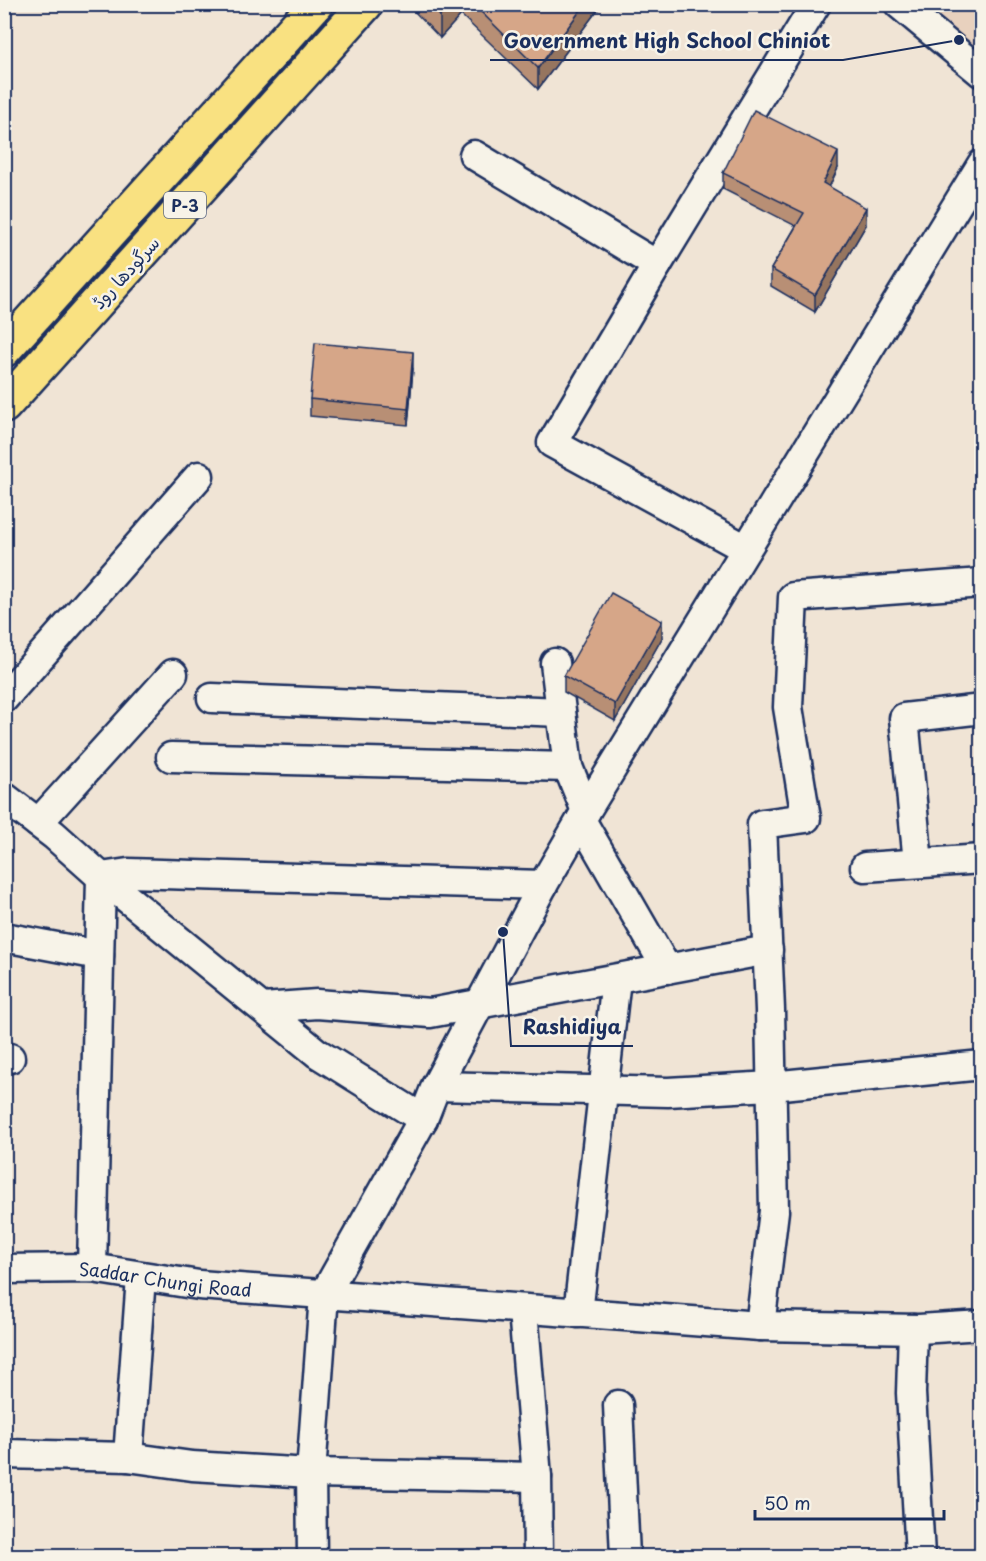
<svg xmlns="http://www.w3.org/2000/svg" width="986" height="1561" font-family="'Playpen Sans','Playpen Sans Arabic',sans-serif">
	<style>
		.built { fill: #e8d1be }
		.lines { fill: none; stroke-linecap: round; stroke-linejoin: round }
		.minor-casing { stroke: #1b2f5e; stroke-width: 33 }
		.highway-casing { stroke: #1b2f5e; stroke-width: 38 }
		.minor { stroke: #f7f3e8; stroke-width: 28 }
		.highway { stroke: #f9e181; stroke-width: 33 }
		.wall { fill: #b88f75; stroke: #1b2f5e; stroke-width: 1.5 }
		.shaded-wall { fill: #96745f; stroke: #1b2f5e; stroke-width: 1.5 }
		.building { fill: #d6a688; stroke: #1b2f5e; stroke-width: 1.5 }
		.labels { text-anchor: middle; dominant-baseline: central; stroke-width: 5; stroke-linejoin: round; paint-order: stroke }
		.shield { fill: #f7f3e8; stroke: #5d6a87; stroke-width: 1.5 }
		.shield-label { font-size: 16px; font-weight: bold; fill: #1b2f5e }
		.street-label { font-size: 18px; fill: #1b2f5e; stroke: #f7f3e8 }
		.leader { fill: none; stroke: #1b2f5e; stroke-width: 2 }
		.callout-dot { fill: #1b2f5e; stroke: #f7f3e8; stroke-width: 2 }
		.callout-label { font-size: 20px; text-anchor: middle; font-weight: bold; fill: #1b2f5e; stroke: #f7f3e8; stroke-width: 5; stroke-linejoin: round; paint-order: stroke }
	</style>
	<rect width="100%" height="100%" fill="#f0e4d5"/>
	<filter id="ink" filterUnits="userSpaceOnUse"><feTurbulence type="fractalNoise" baseFrequency=".0167" numOctaves="2"/><feDisplacementMap in="SourceGraphic" scale="12" xChannelSelector="R" yChannelSelector="G"/><feConvolveMatrix kernelMatrix="1 2 1 2 8 2 1 2 1" color-interpolation-filters="sRGB"/></filter>
	<g filter="url(#ink)">
		<path class="built" d="M890,5H981V75Z"/>
		<g class="lines">
			<g class="minor-casing">
				<g id="minor">
					<path d="M899,4L982,73"/>
					<path d="M474,155L657,265"/>
					<path d="M746,549L552,443L657,265L816,4"/>
					<path d="M555,663L568,767L586,811"/>
					<path d="M4,698L199,476"/>
					<path d="M212,698L561,712"/>
					<path d="M171,757L568,767"/>
					<path d="M4,797L54,835L101,877L317,1053L423,1119"/>
					<path d="M581,820L667,969"/>
					<path d="M38,823L173,674"/>
					<path d="M918,863L904,718L982,709"/>
					<path d="M865,867L982,859"/>
					<path d="M4,937L99,955"/>
					<path d="M263,1008L317,1004L430,1013L768,950"/>
					<path d="M4,1058H10"/>
					<path d="M436,1086L668,1092L772,1086L982,1065"/>
					<path d="M92,1268L101,877L128,873L543,885"/>
					<path id="s1" d="M4,1269L92,1268L199,1285L760,1326L919,1329L982,1325"/>
					<path d="M523,1310L537,1477L538,1556"/>
					<path d="M578,1313L616,979"/>
					<path d="M760,1326L774,1211L770,1010L762,824L806,818L788,707L793,597L982,583"/>
					<path d="M913,1329L911,1393L920,1556"/>
					<path d="M618,1405L625,1556"/>
					<path d="M4,1454L128,1457L192,1466L311,1473L537,1477"/>
					<path d="M128,1457L141,1277"/>
					<path d="M312,1556L311,1473L324,1295L423,1119L436,1086L543,885L586,811L982,164"/>
				</g>
			</g>
			<g class="highway-casing">
				<g id="highway">
					<path d="M4,350L316,4"/>
					<path d="M4,406L366,4"/>
				</g>
			</g>
			<use href="#minor" class="minor"/>
			<use href="#highway" class="highway"/>
		</g>
		<g class="wall">
			<path d="M411,4H602L538,89L461,15L440,38L411,8Z"/>
			<path d="M838,168L829,187L866,225L815,312L771,286V269L796,226L723,189V173Z"/>
			<path d="M413,369L408,425L310,416V399Z"/>
			<path d="M662,638L615,721L564,692V676Z"/>
		</g>
		<g class="shaded-wall">
			<path d="M451,4H461V15L440,38V16Z"/>
			<path d="M585,4H602L538,89V68Z"/>
			<path d="M838,152V168L823,200V183Z"/>
			<path d="M866,208V225L815,312V295Z"/>
			<path d="M413,352V369L408,425V409Z"/>
			<path d="M662,621V638L615,721V704Z"/>
		</g>
		<g class="building">
			<path d="M429,4H451L440,16Z"/>
			<path d="M473,4H585L538,68Z"/>
			<path d="M754,110L838,152L823,183L866,208L815,295L771,269L804,213L723,173Z"/>
			<path d="M315,343L413,352L408,409L310,399Z"/>
			<path d="M611,593L662,621L615,704L564,676Z"/>
		</g>
	</g>
	<g class="labels">
		<rect class="shield" x="164" y="192" width="42" height="26" rx="4.5"/>
		<g class="shield-label">
			<text x="185" y="205">P-3</text>
		</g>
		<g class="street-label">
			<text transform="translate(125 272) rotate(-48)">سرگودھا روڈ</text>
			<text stroke="none"><textPath href="#s1" startOffset="162">Saddar Chungi Road</textPath></text>
		</g>
	</g>
	<path class="leader" d="M959 40L843 60H490M503 932L511 1046H633"/>
	<g class="callout-dot">
		<circle cx="959" cy="40" r="6"/>
		<circle cx="503" cy="932" r="6"/>
	</g>
	<g class="callout-label">
		<text x="667" y="48">Government High School Chiniot</text>
		<text x="572" y="1034">Rashidiya</text>
	</g>
	<rect width="986" height="1561" fill="none" stroke="#f7f3e8" stroke-width="24"/>
	<rect x="12" y="12" width="962" height="1537" fill="none" stroke="#1b2f5e" stroke-width="2" filter="url(#ink)"/>
	<path d="M755 1510v9h189v-9" fill="none" stroke="#1b2f5e" stroke-width="3"/>
	<text x="764" y="1510" font-size="18" fill="#1b2f5e" stroke="#f7f3e8" stroke-width="4.5" paint-order="stroke">50 m</text>
</svg>
